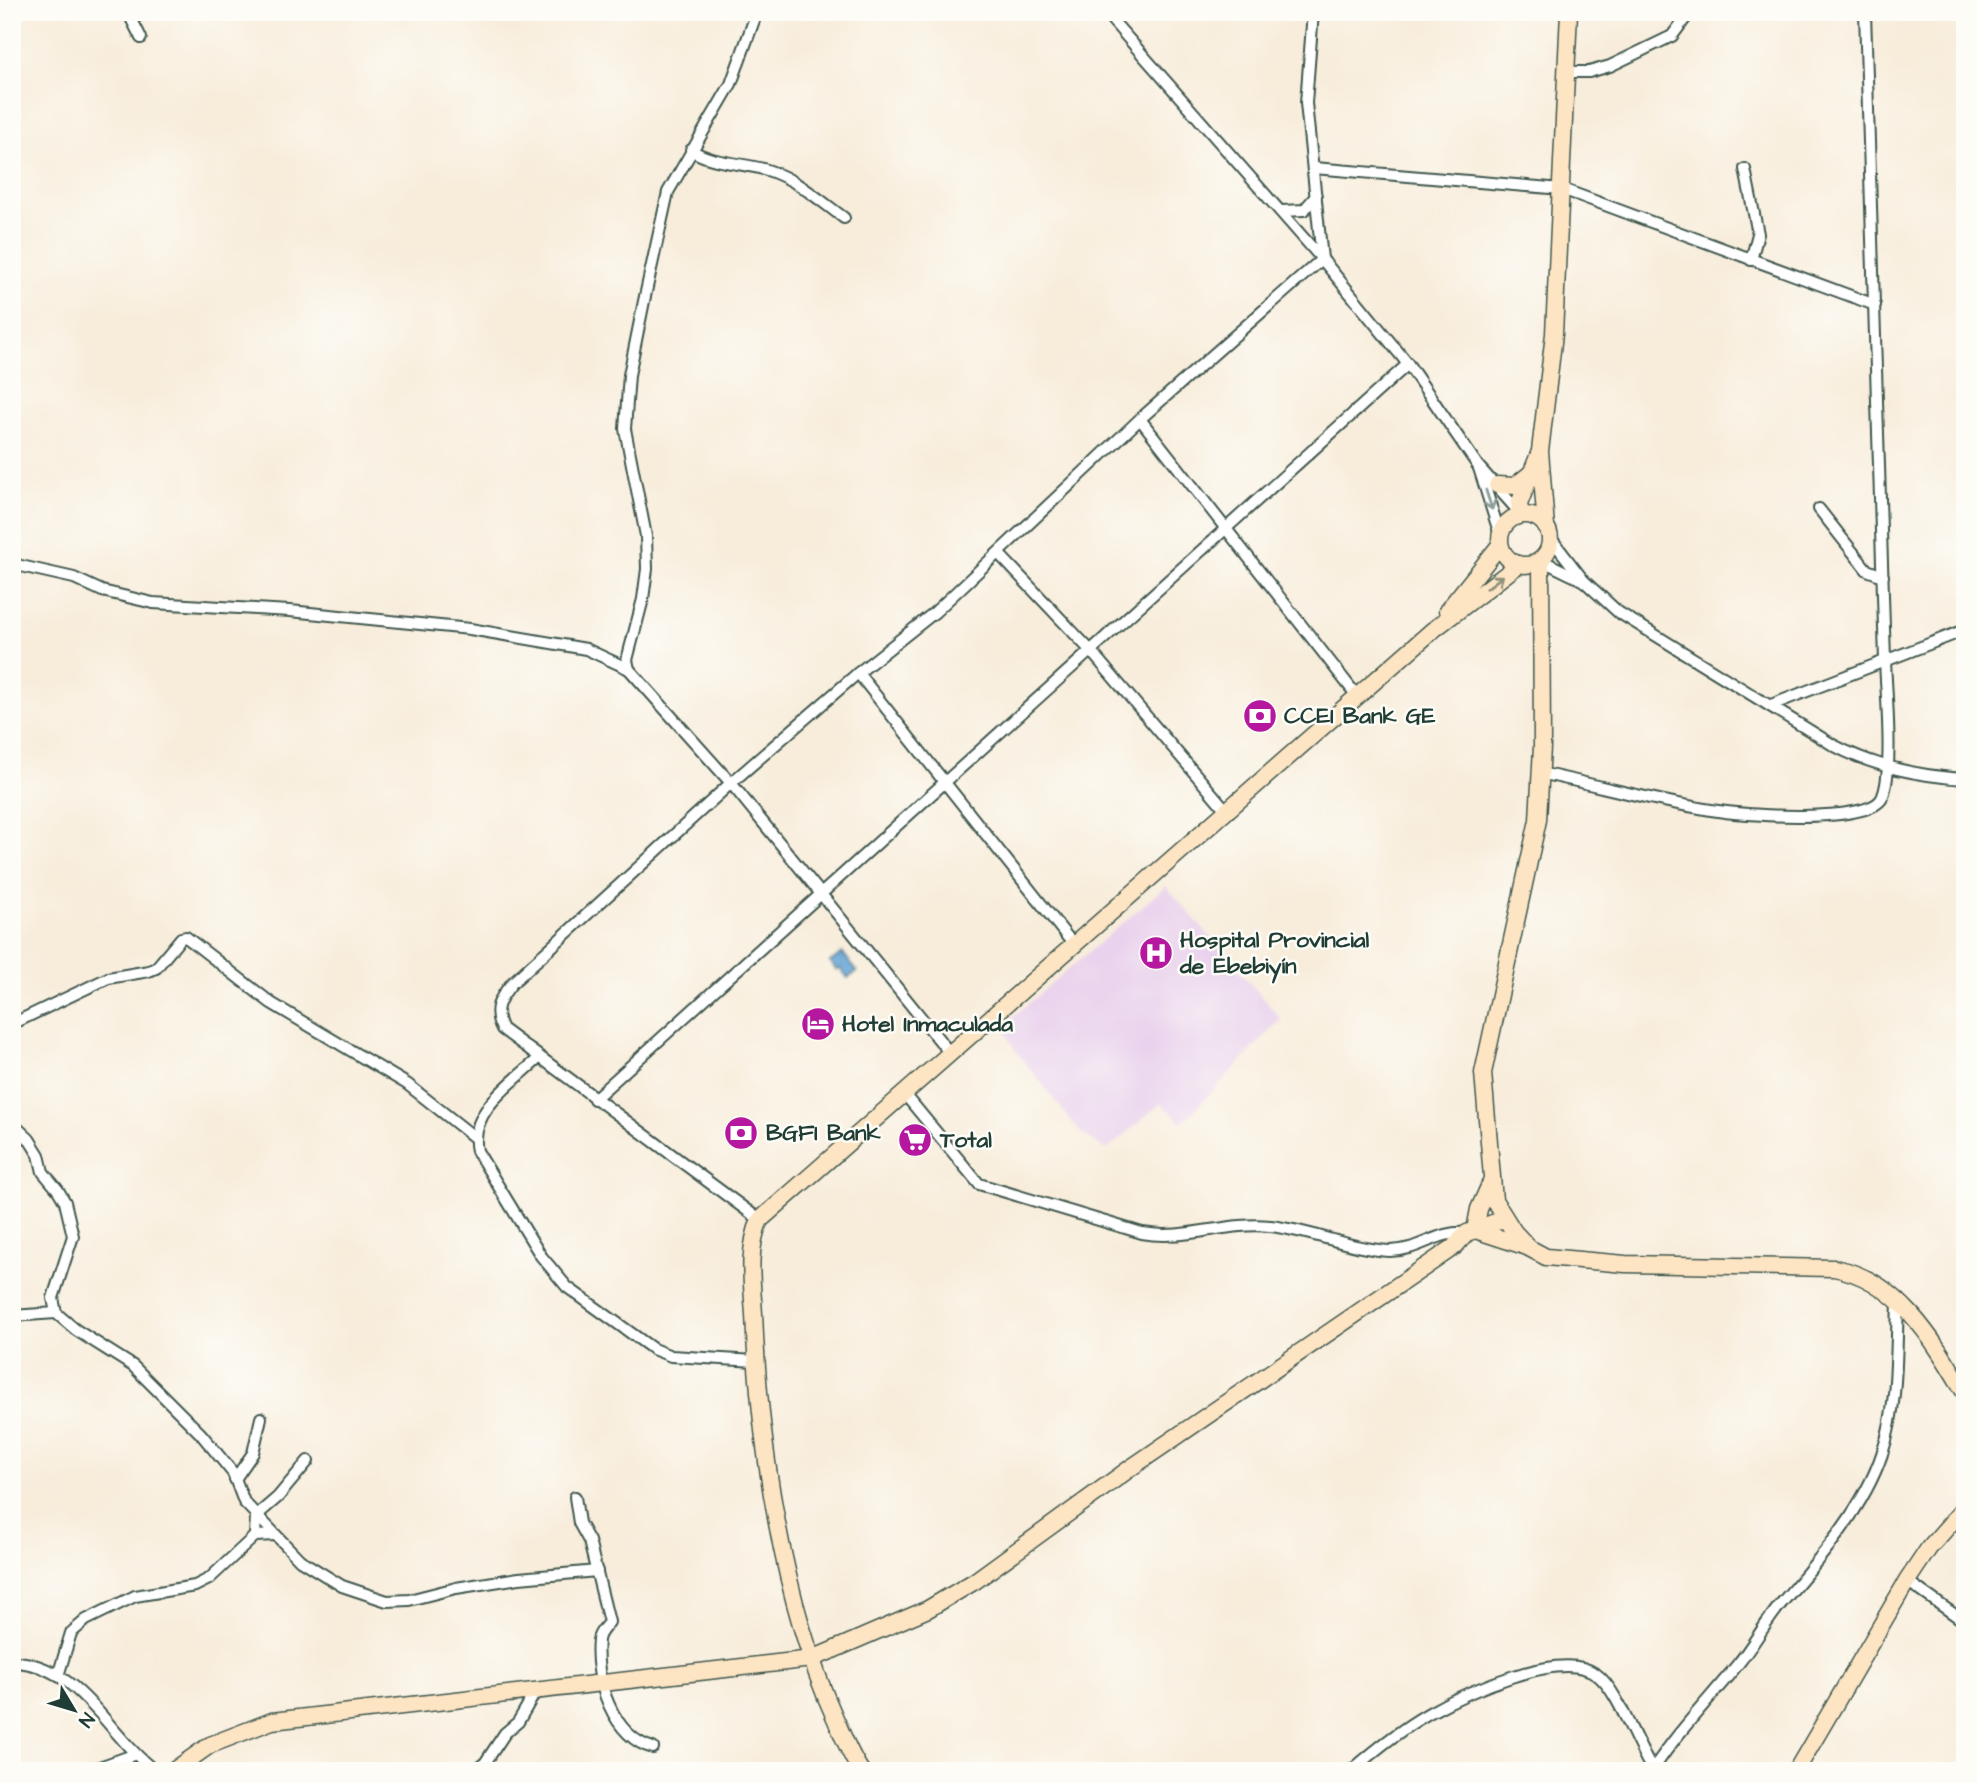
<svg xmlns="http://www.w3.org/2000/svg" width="1977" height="1783" font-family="'Architects Daughter',sans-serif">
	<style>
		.built { fill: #e9d2ed }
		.water { fill: #63a2d5; stroke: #417084; stroke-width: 2 }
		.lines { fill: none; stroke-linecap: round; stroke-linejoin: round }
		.street-casing { stroke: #40574d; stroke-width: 14 }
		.secondary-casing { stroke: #40574d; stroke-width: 19 }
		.street { stroke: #fff; stroke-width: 10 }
		.secondary { stroke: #fde5c4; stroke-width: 16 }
		.oneway { stroke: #8f9e9a }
		.oneway2 { stroke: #8e917c }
		.labels { text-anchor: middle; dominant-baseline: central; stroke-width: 5; stroke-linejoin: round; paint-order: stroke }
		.poi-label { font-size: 23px; font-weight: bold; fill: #1f3d34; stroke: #fdfcf7; text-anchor: start }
	</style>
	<rect width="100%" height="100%" fill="#fdfcf7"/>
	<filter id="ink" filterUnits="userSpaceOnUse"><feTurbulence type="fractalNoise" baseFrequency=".0143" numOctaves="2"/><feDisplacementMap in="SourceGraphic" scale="14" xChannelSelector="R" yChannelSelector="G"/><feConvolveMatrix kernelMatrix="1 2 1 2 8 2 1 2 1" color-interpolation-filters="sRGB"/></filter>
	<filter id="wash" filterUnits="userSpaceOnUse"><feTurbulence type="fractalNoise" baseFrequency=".00686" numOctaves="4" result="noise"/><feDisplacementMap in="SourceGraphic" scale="28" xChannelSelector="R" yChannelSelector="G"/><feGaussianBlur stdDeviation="1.57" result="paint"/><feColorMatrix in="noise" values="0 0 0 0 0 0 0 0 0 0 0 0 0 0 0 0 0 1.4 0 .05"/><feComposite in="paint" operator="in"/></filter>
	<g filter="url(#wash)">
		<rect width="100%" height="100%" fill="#f8eddb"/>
		<path class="built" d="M1166,886L1281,1019L1182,1123L1161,1103L1107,1150L1080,1132L1016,1051L1002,1026Z"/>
		<path class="water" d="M843,953L857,972L848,978L840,968L836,970L830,962Z"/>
	</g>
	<g filter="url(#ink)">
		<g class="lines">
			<g class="street-casing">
				<g id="street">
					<path d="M128,12L141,38"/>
					<path d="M757,12L731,84L668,192L644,301L629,375L625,429L646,536L647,569L643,599L627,660L629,669L731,783L949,1052"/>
					<path d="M1105,12L1322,259L1408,364L1478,466L1520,513"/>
					<path d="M1567,72H1589L1610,66L1672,36L1690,12"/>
					<path d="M691,150C715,165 744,162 770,171C797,180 821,201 844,218"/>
					<path d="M1314,168L1562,189L1875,305"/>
					<path d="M1745,169L1758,234L1751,260"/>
					<path d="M1282,211L1304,210L1316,196"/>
					<path d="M1140,419L1357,696"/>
					<path d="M1479,468L1500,535"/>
					<path d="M1819,509L1867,570L1883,576"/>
					<path d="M1550,537L1584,581L1618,612L1833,745C1874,767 1918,776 1965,779"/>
					<path d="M999,554L1090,650L1226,810"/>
					<path d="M1541,560L1582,580"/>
					<path d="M12,564L74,578L102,591L153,603L290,611L470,629L586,649L629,669"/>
					<path d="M858,673L1073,944"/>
					<path d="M1771,705L1965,630"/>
					<path d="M1540,773C1597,785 1654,801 1711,810C1740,815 1868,825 1882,798C1894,773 1886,691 1885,660L1865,12"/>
					<path d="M12,1024L108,978L149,971L156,968L181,938L186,937L271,1003L407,1084L474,1137"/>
					<path d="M539,1058C513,1083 468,1110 477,1151L541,1256L567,1287L653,1349L671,1356L756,1361"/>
					<path d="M903,1092L979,1184L1142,1233C1186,1241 1227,1221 1270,1226C1310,1230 1350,1249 1390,1251C1420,1251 1437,1230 1467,1233"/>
					<path d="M594,1099L1408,364"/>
					<path d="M12,1123L29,1139L39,1155L43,1172L58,1190L65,1202L73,1236L53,1298L56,1313L76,1330L133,1366L201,1434L233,1473L244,1502L300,1560L342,1586L387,1601L409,1600L456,1588L519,1578L597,1571"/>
					<path d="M760,1220L502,1029C492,1010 499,999 512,983L731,783L858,673L935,612L1140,419L1322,259L1306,103L1313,12"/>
					<path d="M12,1316L56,1313"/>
					<path d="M235,1479L253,1453L261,1418"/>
					<path d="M575,1497L579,1523L589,1541L609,1622C605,1628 599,1632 598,1640C594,1680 613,1737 653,1748"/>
					<path d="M255,1536L256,1516L278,1497L308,1461"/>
					<path d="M1907,1581L1965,1622"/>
					<path d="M12,1662C78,1662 108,1736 155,1771"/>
					<path d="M58,1676L71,1633L86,1620L135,1596L195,1586L209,1579L255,1536L275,1535"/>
					<path d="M88,1771L133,1755"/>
					<path d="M474,1771L485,1763L505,1733L518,1722L536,1691"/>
					<path d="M1351,1771C1375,1750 1401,1729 1429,1713C1463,1694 1561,1648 1596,1674C1618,1689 1637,1747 1653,1771"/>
					<path d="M1652,1771C1679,1730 1708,1701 1738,1664C1755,1643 1767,1619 1785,1599C1821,1557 1864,1508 1882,1454C1898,1406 1896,1352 1898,1302"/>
				</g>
			</g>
			<g class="secondary-casing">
				<g id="secondary">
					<path d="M1497,485L1515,486L1530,474"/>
					<circle cx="1525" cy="540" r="25"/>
					<path d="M1521,515L1519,504L1539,454"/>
					<path d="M1546,527L1540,451L1554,334L1569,12"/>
					<path d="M1541,560L1542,747L1538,820L1483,1073L1494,1200L1514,1232L1529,1248L1546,1257L1625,1264L1834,1268C1898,1279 1934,1341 1965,1393"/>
					<path d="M1447,611L1500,545"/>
					<path d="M1492,1180L1479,1209L1475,1230L1527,1247"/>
					<path d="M173,1771L210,1745L272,1721L812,1659L928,1609L975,1581L1132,1467L1454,1247L1467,1233L1503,1219"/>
					<path d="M861,1771C850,1755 843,1736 835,1718C782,1601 759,1443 754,1314C752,1283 747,1249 760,1220L1433,630L1518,565"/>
					<path d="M1796,1771L1907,1581L1929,1548L1965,1507"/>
				</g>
			</g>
			<use href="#street" class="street"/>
			<use href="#secondary" class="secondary"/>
		</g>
		<defs><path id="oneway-shaft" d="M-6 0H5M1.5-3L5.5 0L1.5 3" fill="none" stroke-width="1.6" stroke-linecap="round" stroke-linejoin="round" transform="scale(1.75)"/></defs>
		<use class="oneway" href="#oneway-shaft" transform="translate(1489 500) rotate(72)"/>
		<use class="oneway2" href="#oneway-shaft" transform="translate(1495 582) rotate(-37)"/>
	</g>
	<defs>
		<g id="bank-disc" transform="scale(1.75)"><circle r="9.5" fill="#b5179e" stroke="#fdfcf7"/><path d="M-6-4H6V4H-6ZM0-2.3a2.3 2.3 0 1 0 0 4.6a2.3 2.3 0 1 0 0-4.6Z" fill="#fff"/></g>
		<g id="hospital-disc" transform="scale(1.75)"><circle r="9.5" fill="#b5179e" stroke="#fdfcf7"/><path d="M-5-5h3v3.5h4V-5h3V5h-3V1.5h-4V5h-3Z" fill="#fff"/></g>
		<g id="hotel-disc" transform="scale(1.75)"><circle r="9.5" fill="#b5179e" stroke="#fdfcf7"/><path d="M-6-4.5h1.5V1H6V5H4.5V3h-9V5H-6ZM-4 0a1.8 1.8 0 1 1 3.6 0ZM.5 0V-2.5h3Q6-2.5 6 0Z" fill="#fff"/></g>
		<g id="supermarket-disc" transform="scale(1.75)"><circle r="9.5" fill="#b5179e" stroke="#fdfcf7"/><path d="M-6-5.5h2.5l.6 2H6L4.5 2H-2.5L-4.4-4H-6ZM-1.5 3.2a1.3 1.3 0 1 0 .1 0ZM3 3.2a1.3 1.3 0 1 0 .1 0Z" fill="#fff"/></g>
	</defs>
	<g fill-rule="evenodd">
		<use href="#bank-disc" x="1260" y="716"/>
		<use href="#hospital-disc" x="1156" y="953"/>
		<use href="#hotel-disc" x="818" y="1024"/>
		<use href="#bank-disc" x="741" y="1133"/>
		<use href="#supermarket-disc" x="915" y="1140"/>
	</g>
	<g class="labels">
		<g class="poi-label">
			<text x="1284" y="716">CCEI Bank GE</text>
			<text x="1180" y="940">Hospital Provincial<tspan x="1180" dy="26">de Ebebiyín</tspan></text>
			<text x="842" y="1024">Hotel Inmaculada</text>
			<text x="766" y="1133">BGFI Bank</text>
			<text x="940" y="1140">Total</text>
		</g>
	</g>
	<rect width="1977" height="1783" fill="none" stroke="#fdfcf7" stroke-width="42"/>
	<g transform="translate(74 1710) rotate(128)" stroke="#fdfcf7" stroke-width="5" paint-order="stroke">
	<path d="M0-5L12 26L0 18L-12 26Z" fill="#1f3d34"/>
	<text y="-10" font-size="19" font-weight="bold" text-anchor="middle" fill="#1f3d34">N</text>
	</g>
</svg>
